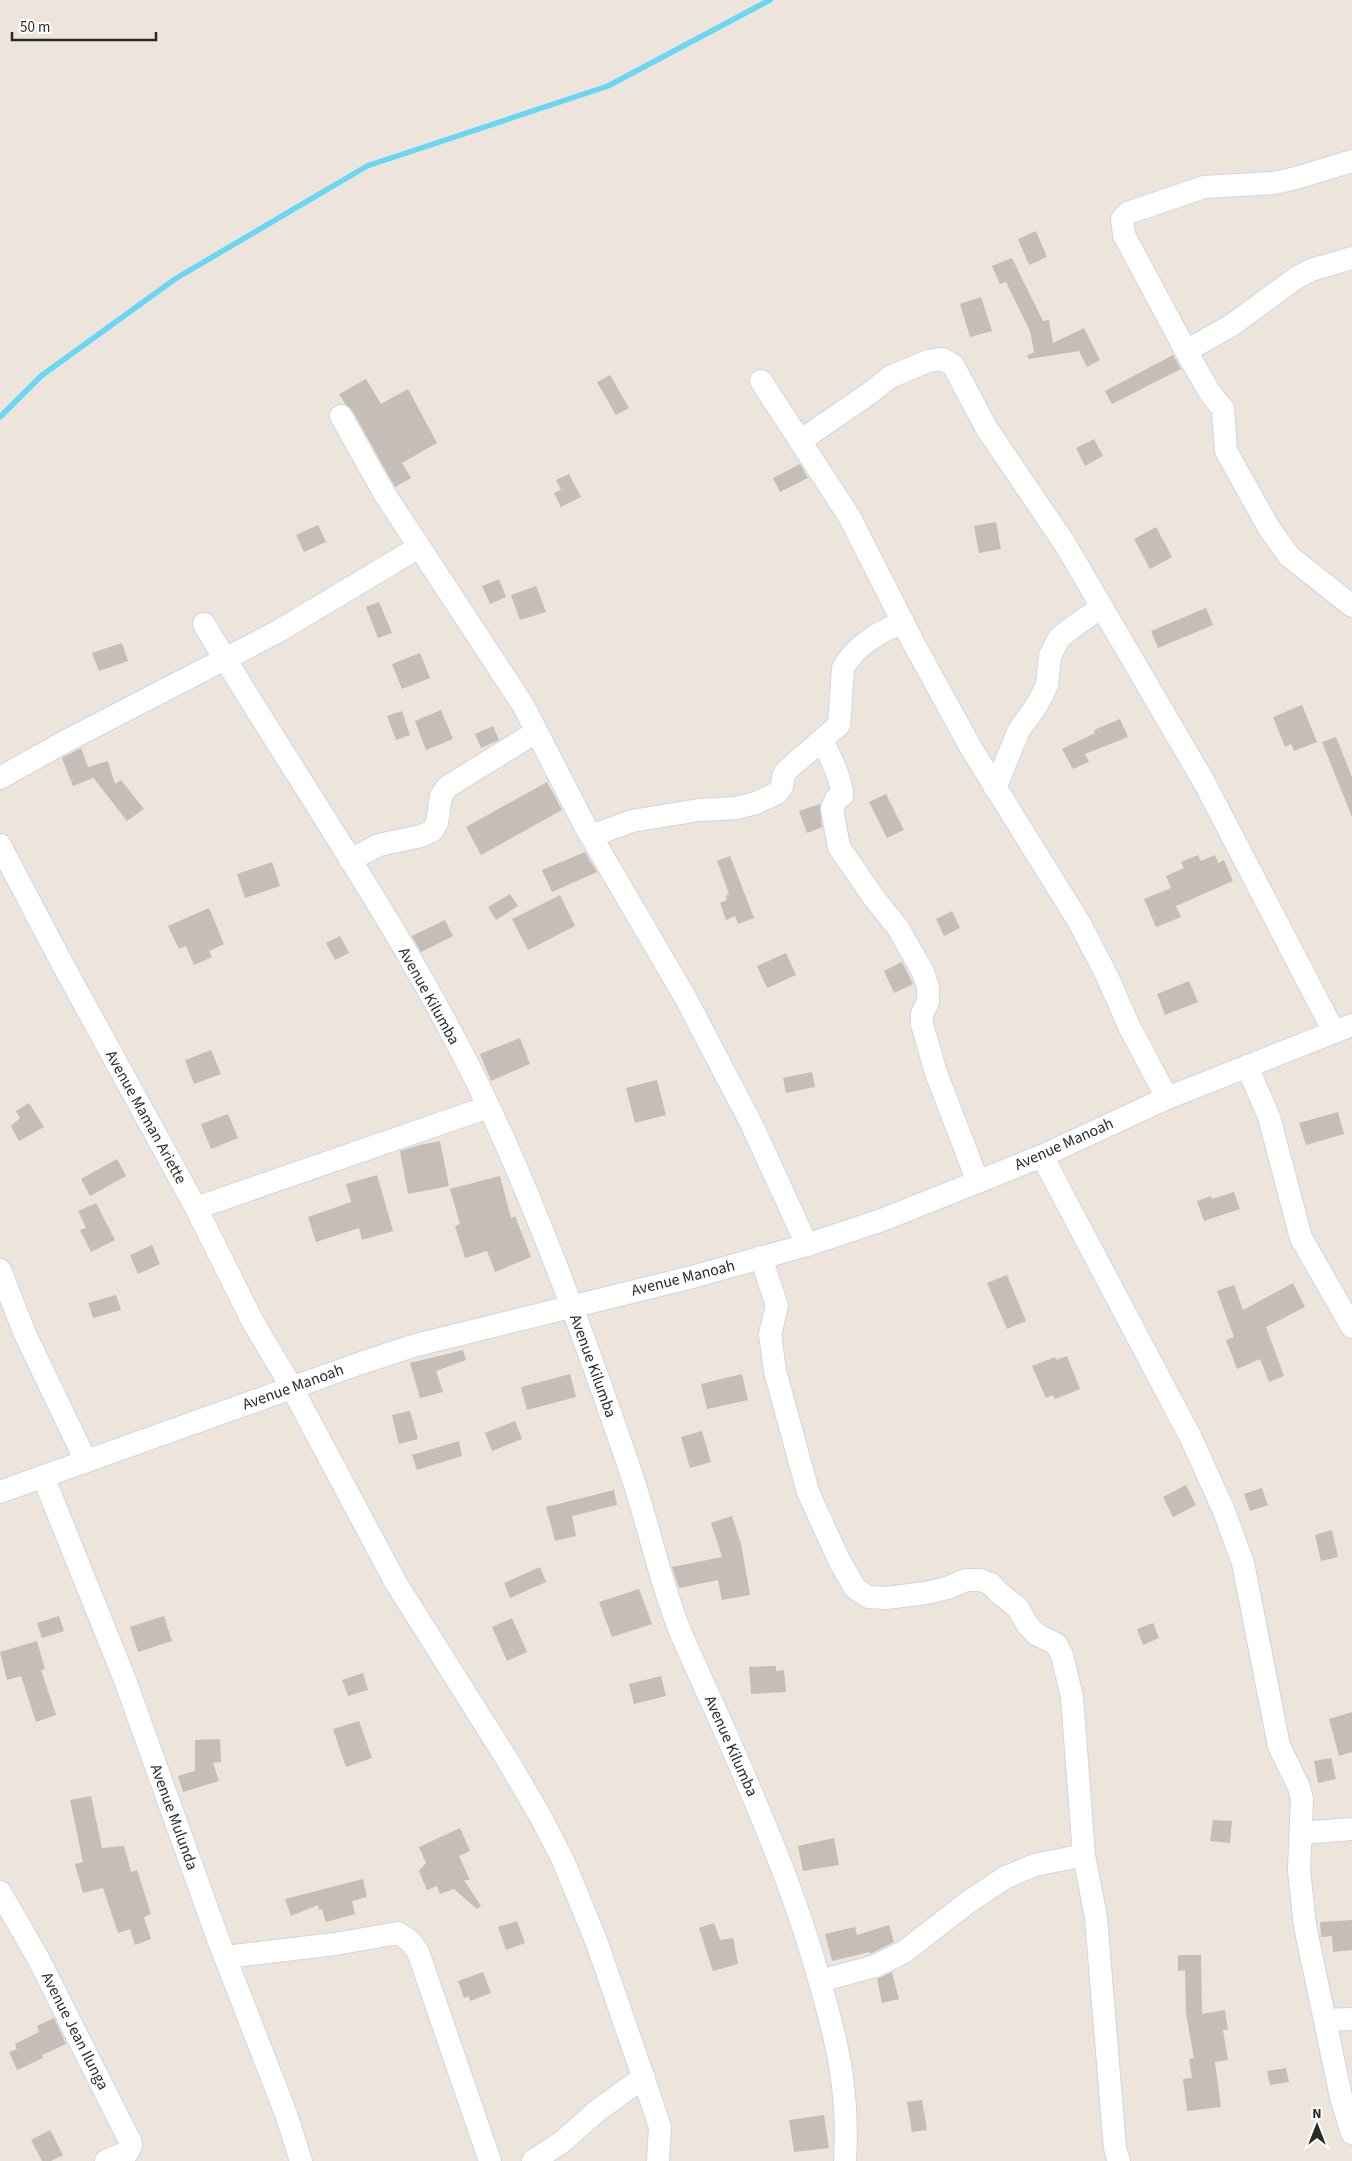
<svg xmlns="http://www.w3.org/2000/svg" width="1352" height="2161" font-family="'Source Sans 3',sans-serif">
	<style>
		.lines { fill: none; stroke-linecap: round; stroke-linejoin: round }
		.stream { stroke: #69d6f4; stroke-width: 5.5 }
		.building { fill: #c5beb8 }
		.minor-casing { stroke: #d0d5e3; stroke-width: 24 }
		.minor { stroke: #fff; stroke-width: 22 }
		.labels { text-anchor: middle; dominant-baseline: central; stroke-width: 5; stroke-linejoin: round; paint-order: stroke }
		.street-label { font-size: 16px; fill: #2a2a2a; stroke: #fff }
	</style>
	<rect width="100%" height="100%" fill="#ede4db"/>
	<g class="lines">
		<path class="stream" d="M0,417L41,376L175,279L367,166L608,86L770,0"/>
	</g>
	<g class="building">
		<path d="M1036,231L1047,257L1029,265L1018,239Z"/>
		<path d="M1012,258L1043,321L1049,320L1053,343L1084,328L1100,360L1087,367L1079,351L1029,359L1027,356L1034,352L1030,331L1006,282L1000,284L992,266Z"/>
		<path d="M981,297L992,331L970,337L960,304Z"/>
		<path d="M1173,355L1181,369L1112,404L1105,391Z"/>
		<path d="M610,375L629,408L616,415L597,382Z"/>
		<path d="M366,379L381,404L408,389L437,443L402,463L411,478L395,487L352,410L345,404L339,394Z"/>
		<path d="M1094,439L1103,456L1085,466L1076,448Z"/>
		<path d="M800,464L808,478L780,492L773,478Z"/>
		<path d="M569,474L581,497L561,507L554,493L561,490L556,480Z"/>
		<path d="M996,522L1001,549L979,553L974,526Z"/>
		<path d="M318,525L326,542L304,552L296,535Z"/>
		<path d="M1156,527L1172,557L1150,569L1134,539Z"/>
		<path d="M499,579L506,597L490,604L482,586Z"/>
		<path d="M536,586L546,612L520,620L511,595Z"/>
		<path d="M379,602L392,633L378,638L366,607Z"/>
		<path d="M1206,608L1213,625L1158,648L1151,631Z"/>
		<path d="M122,643L128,661L99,671L92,653Z"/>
		<path d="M420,653L430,678L402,689L392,664Z"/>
		<path d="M1302,705L1317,742L1294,751L1291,744L1285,747L1273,717Z"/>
		<path d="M441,710L453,739L426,750L415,721Z"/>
		<path d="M402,711L410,735L396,740L387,716Z"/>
		<path d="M1120,719L1128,737L1085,754L1089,762L1073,769L1062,749L1095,733L1094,730Z"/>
		<path d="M493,726L499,740L481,748L475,734Z"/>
		<path d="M1336,737L1352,777V817L1322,742Z"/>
		<path d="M81,748L88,767L108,761L115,784L121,780L144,809L127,821L92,776L93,778L73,786L62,758Z"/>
		<path d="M547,782L562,810L481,855L466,827Z"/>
		<path d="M886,794L904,830L887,838L869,802Z"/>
		<path d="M820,804L822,827L807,833L799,811Z"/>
		<path d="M585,852L597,872L552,892L542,870Z"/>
		<path d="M1198,855L1201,861L1215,855L1218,863L1224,860L1233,881L1176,906L1181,917L1156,927L1144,899L1171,888L1166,876L1184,868L1181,862Z"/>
		<path d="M730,856L754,918L738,924L735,916L726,920L720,903L727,900L726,896L729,894L717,861Z"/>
		<path d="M272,862L280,886L245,898L237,874Z"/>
		<path d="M510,894L518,906L496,920L488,907Z"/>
		<path d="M560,895L575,926L528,950L512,919Z"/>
		<path d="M209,908L224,944L209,951L212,957L194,965L186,946L179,949L168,926Z"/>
		<path d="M952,911L960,928L944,936L936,919Z"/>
		<path d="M445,920L453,936L421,952L412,936Z"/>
		<path d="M340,936L349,953L335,960L326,943Z"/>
		<path d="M786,953L796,975L767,988L757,966Z"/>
		<path d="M902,962L913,984L894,993L884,971Z"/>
		<path d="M1189,981L1198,1002L1165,1015L1157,994Z"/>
		<path d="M520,1038L530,1064L491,1081L480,1054Z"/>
		<path d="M211,1050L221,1074L194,1084L185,1060Z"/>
		<path d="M812,1072L815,1087L786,1093L783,1078Z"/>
		<path d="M657,1080L666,1115L635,1123L626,1088Z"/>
		<path d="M29,1103L44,1127L19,1141L11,1126L20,1118L16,1111Z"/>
		<path d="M1338,1112L1344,1134L1306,1145L1299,1123Z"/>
		<path d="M228,1114L238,1138L211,1149L201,1124Z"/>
		<path d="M440,1141L449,1186L408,1194L400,1151L420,1145Z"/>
		<path d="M117,1159L126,1176L90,1196L81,1179Z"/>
		<path d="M377,1175L393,1231L362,1240L359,1228L316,1242L308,1217L351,1202L346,1184Z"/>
		<path d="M500,1176L511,1218L515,1216L531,1257L495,1272L487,1251L465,1258L455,1226L460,1224L450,1189Z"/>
		<path d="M1234,1192L1240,1209L1204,1221L1197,1201L1211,1196L1212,1199Z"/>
		<path d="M96,1203L115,1240L91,1252L80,1230L86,1228L78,1211Z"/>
		<path d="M152,1245L160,1264L138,1274L130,1255Z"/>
		<path d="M1007,1275L1026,1321L1007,1329L987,1283Z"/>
		<path d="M1293,1283L1305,1307L1266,1327L1284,1376L1269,1382L1260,1359L1237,1369L1226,1340L1234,1337L1217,1291L1234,1285L1243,1310Z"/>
		<path d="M116,1295L121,1310L93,1318L88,1303Z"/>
		<path d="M463,1350L466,1360L436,1371L443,1392L420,1398L410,1363Z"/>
		<path d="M1067,1356L1080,1389L1055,1399L1053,1395L1046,1398L1032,1366L1055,1357L1056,1360Z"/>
		<path d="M570,1374L576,1397L527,1410L521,1387Z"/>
		<path d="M742,1374L748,1400L707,1409L701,1384Z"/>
		<path d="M410,1411L418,1439L399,1444L392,1415Z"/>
		<path d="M515,1421L522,1439L492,1451L485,1433Z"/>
		<path d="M702,1431L711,1462L690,1468L681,1437Z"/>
		<path d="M459,1441L462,1456L417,1470L412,1455Z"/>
		<path d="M1186,1485L1196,1505L1173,1517L1163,1497Z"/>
		<path d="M1262,1488L1268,1505L1250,1511L1244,1494Z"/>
		<path d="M614,1490L617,1505L572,1516L576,1536L555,1541L546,1507Z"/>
		<path d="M732,1516L741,1544L750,1595L722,1600L718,1580L679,1588L672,1567L722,1557L711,1523Z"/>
		<path d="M1332,1530L1338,1557L1321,1561L1315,1535Z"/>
		<path d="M540,1567L546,1582L510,1598L504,1583Z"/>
		<path d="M639,1589L652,1624L612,1637L599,1602Z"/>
		<path d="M59,1616L64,1631L42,1638L37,1623Z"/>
		<path d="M164,1616L172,1641L138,1652L130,1627Z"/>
		<path d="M512,1618L527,1652L507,1661L492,1627Z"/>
		<path d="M1153,1623L1159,1638L1143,1645L1137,1629Z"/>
		<path d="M37,1641L45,1669L41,1670L56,1715L36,1722L21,1676L7,1680L0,1652Z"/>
		<path d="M776,1666V1671L784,1670L786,1692L751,1694L749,1667Z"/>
		<path d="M363,1673L368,1690L348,1696L342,1680Z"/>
		<path d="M661,1676L666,1696L634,1704L629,1684Z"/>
		<path d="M1352,1712V1752L1339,1756L1329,1719Z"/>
		<path d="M359,1721L372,1758L346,1767L333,1729Z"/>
		<path d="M220,1739L221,1762L213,1763L219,1781L183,1792L178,1776L195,1771V1740Z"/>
		<path d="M1331,1758L1336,1779L1318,1783L1314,1761Z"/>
		<path d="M91,1796L102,1848L124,1846L131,1872L137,1870L151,1914L144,1917L151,1939L135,1945L130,1929L118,1933L103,1888L83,1893L75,1864L83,1862L70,1800Z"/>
		<path d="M1213,1820L1232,1821L1230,1843L1210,1841Z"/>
		<path d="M460,1828L470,1851L459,1856L470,1880H464L481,1906L477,1909L454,1889L440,1894L437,1886L427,1890L419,1871L426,1863L419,1847Z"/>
		<path d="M834,1838L839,1865L803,1871L798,1846Z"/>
		<path d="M363,1879L367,1897L352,1901L355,1914L326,1922L322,1909L319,1910L318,1905L291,1916L285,1899Z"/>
		<path d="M1352,1920V1950L1333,1952L1332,1936L1321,1937L1320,1922Z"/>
		<path d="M517,1921L525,1943L506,1950L498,1927Z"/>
		<path d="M714,1923L720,1940L733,1938L738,1964L713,1971L699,1928Z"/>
		<path d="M889,1925L894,1942L870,1954V1952L832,1961L825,1934L855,1927L857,1935Z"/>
		<path d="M1178,1955H1201L1202,2014L1225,2010L1228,2030H1223L1228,2060L1215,2062L1221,2107L1187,2111L1183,2079L1192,2078L1189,2059L1194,2058L1186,2013L1185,1970L1178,1971Z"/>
		<path d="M483,1972L491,1993L470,2001L469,1996L464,1998L458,1981Z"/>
		<path d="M892,1972L899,1999L882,2003L877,1979Z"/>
		<path d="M54,2018L66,2044L42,2055L43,2058L17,2070L9,2052L17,2049L15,2044L39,2032L37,2026Z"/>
		<path d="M1286,2068L1289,2082L1270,2085L1267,2071Z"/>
		<path d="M922,2100L927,2130L912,2132L907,2102Z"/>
		<path d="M824,2115L829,2148L794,2152L789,2120Z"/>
		<path d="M50,2130L63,2155L51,2161H42L31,2140Z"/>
	</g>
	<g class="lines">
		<g class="minor-casing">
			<g id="minor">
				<path d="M1352,161L1296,178L1274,183L1204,187L1128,213L1122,219L1124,235L1186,351L1210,393L1223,409L1226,451L1269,528L1289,556L1352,606"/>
				<path d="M1186,351L1232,325L1296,278L1311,270L1352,258"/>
				<path d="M761,381L849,516L914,644L971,748L1079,922L1107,976L1129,1026L1167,1098"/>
				<path d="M341,416L384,493L523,705L584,824L685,997L751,1123L807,1245"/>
				<path d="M800,441L870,393L890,377L928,361L942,359L953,365L987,429L1065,544L1204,782L1334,1032"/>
				<path d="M204,624C306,795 424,959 505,1142C553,1250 593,1361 631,1473C648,1523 659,1577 678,1626C692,1660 708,1693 723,1727C759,1809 795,1892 819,1979C838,2044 849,2092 845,2161"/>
				<path d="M822,741C829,754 843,781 842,796L836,799L832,809L839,847L874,898L898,928L923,972L928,987V1002L922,1014V1024L936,1073L978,1182"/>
				<path d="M0,778L66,741L277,632L419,547"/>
				<path d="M995,788L1019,730L1037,705L1047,685L1050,656L1059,638L1077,624L1102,607"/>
				<path d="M591,836L632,821L699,810L736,808L756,803L777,793L782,786L783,777L786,771L839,725L843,668C856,645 879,632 903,622"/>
				<path d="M0,845L63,965L196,1208L253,1322L292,1388L396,1583L508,1761L539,1814L563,1860L597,1943L647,2088L660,2127L658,2161"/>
				<path d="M350,860L379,845L421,836L432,831L437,823L441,796L447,787L536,732"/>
				<path d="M1247,1066L1269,1117L1301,1238L1352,1327"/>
				<path d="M1042,1156L1191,1438L1224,1511L1243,1563L1279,1746L1299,1787L1302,1799L1299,1870L1305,1926L1341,2097L1352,2133"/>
				<path d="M196,1208L488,1107"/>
				<path d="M761,1257L777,1306L770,1334L775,1371L808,1492L839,1560L855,1588L868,1597L886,1598L926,1593L947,1588L966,1580H980L991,1584L998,1592L1018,1608L1027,1624L1036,1634L1056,1644L1062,1655L1072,1697L1084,1855L1096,1918L1115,2148L1119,2161"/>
				<path d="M0,1270L25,1334L86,1461"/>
				<path d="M43,1476L125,1680L218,1939L286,2114L301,2161"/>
				<path d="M0,1492L361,1363L416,1345L692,1277L807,1245L882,1220L1042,1156L1167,1098L1352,1025"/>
				<path d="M1301,1833L1352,1829"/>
				<path d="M0,1892L38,1958L130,2141L131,2145L128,2152L106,2161"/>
				<path d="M225,1957L335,1944L398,1933L410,1941L418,1952L490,2161"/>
				<path d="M820,1981L875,1966L904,1952L967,1903L1006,1877L1035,1865L1084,1855"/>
				<path d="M1325,2020L1352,2019"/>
				<path d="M533,2161L562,2142L597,2111L644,2077"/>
			</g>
		</g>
		<use href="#minor" class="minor"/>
	</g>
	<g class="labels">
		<g class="street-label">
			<text transform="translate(429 996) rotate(61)">Avenue Kilumba</text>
			<text transform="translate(146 1117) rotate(61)">Avenue Maman Ariette</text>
			<text transform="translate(1064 1144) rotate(-24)">Avenue Manoah</text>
			<text transform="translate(683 1278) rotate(-14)">Avenue Manoah</text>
			<text transform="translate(593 1366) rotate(70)">Avenue Kilumba</text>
			<text transform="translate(293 1387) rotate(-20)">Avenue Manoah</text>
			<text transform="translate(731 1746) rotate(66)">Avenue Kilumba</text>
			<text transform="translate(174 1817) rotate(70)">Avenue Mulunda</text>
			<text transform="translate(75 2031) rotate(63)">Avenue Jean Ilunga</text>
		</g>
	</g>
	<g transform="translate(1317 2126)" stroke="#ffffff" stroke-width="4" paint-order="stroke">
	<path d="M0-4L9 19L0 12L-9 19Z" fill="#2a2a2a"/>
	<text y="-8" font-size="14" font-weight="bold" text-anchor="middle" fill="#2a2a2a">N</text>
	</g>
	<path d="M12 32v8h144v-8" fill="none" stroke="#2a2a2a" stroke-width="2.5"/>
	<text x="20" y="32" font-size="15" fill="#2a2a2a" stroke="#ffffff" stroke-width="4" paint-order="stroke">50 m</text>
</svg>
